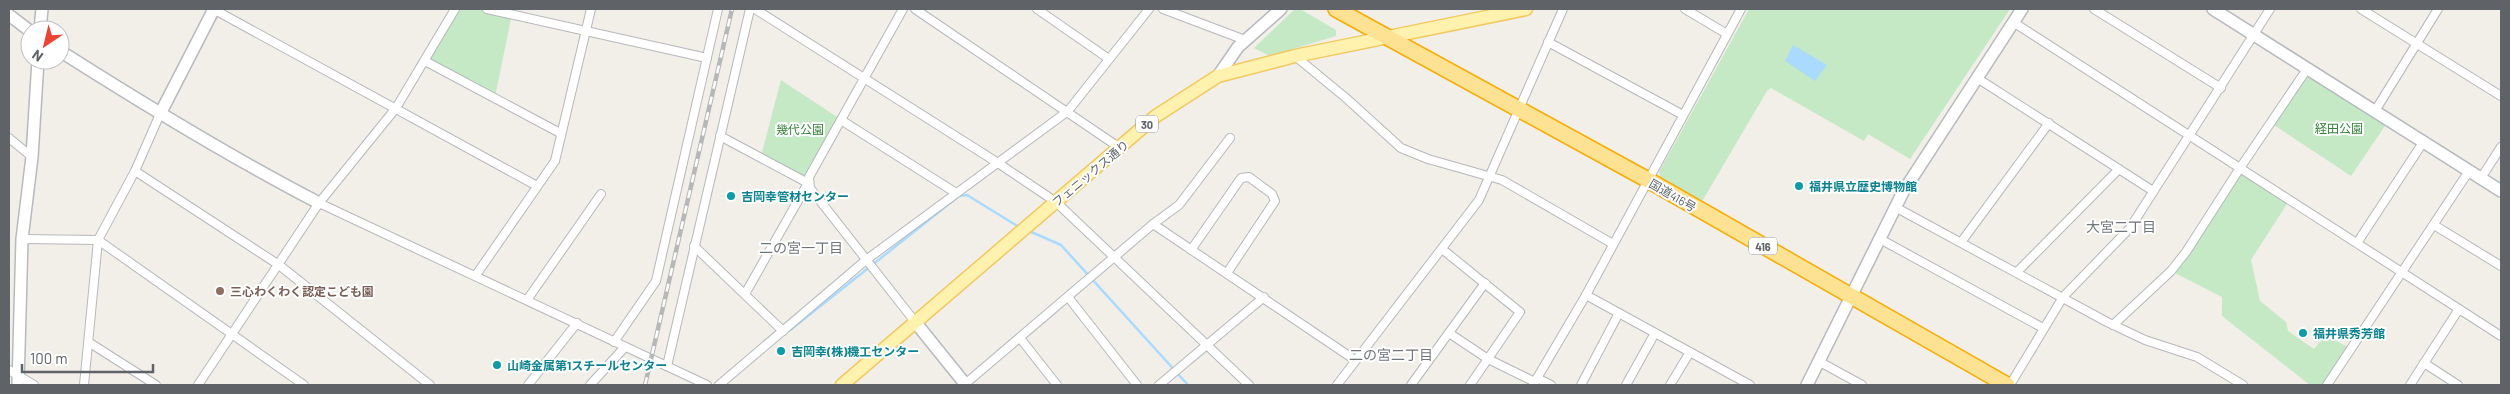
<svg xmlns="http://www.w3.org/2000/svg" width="2510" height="394" font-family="Barlow,'Noto Sans JP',sans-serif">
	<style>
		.green { fill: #c5e8c5 }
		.water { fill: #aadaff }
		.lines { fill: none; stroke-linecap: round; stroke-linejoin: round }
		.stream { stroke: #aadaff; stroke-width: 2.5 }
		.street-casing { stroke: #b5b8bc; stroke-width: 10 }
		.secondary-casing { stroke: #b6babf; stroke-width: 14 }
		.primary-casing { stroke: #f2c960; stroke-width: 15 }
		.highway-casing { stroke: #f9ab00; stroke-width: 18 }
		.street { stroke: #fff; stroke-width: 8 }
		.secondary { stroke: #fff; stroke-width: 11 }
		.primary { stroke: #fff2af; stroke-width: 12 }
		.highway { stroke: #fde293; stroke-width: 15 }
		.rail-casing { stroke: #b6b7b8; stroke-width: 4.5 }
		.rail { stroke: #fff; stroke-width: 2.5; stroke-dasharray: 8; stroke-linecap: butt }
		.culture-dot { fill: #0f9aa8; stroke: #fff; stroke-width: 2 }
		.education-dot { fill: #8d6e63; stroke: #fff; stroke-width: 2 }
		.labels { text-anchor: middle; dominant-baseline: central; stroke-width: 4; stroke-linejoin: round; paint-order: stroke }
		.shield { fill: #fff; stroke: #8f9295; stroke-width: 1 }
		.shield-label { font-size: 11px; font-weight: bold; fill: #5f6368 }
		.park-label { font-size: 12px; fill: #348238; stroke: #fff }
		.street-label { font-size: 12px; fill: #5f6368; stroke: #fff }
		.culture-label { font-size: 12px; font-weight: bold; fill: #0d838f; stroke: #fff; text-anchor: start }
		.education-label { font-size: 12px; font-weight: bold; fill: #785e54; stroke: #fff; text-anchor: start }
		.neighbourhood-label { font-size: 14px; fill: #70757a; stroke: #fff }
	</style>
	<rect width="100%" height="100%" fill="#f1efe8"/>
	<g class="green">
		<path d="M455,9H487L512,14L495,97L425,61Z"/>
		<path d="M1295,9H1300L1336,30V36L1270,56L1254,48Z"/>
		<path d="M1749,9H2010L1910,159L1868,134L1864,141L1771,88L1767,91L1701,203L1661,180L1659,172Z"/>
		<path d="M2307,69L2389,120L2351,176L2271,123Z"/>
		<path d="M781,80L840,119L806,179L761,156Z"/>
		<path d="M2241,169L2290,199L2251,260L2260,301L2286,322L2288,331L2314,349L2326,335L2351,349L2330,385H2310L2222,316V297L2171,271Z"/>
	</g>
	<path class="water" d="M1793,45L1827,65L1815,81L1785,61Z"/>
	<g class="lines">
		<g class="stream">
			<path d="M1029,231L1061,245L1188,385"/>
			<path d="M789,331L959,196L967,195L1019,227"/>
		</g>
		<g class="street-casing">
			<g id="street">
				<path d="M213,9L537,186"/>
				<path d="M487,9L707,58"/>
				<path d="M755,9L998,163L1056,202L1249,385"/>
				<path d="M903,9L809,177L810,188L916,323"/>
				<path d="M915,9L1120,148"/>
				<path d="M1037,9L1109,59"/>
				<path d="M1163,9L1245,40"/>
				<path d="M1685,9L1727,34"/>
				<path d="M2094,9L2221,88"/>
				<path d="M2361,9L2501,96"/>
				<path d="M2013,22L2501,336"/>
				<path d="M1548,42L1683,115"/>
				<path d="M1295,56L1346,98L1401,148L1428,159L1502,180L1613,244"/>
				<path d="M425,61L560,133"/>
				<path d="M1977,78L2153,191"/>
				<path d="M2375,111L2438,9"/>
				<path d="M841,120L956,193"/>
				<path d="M720,136L808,183L745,294"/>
				<path d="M9,138L32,157"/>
				<path d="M135,171L279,265L430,385"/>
				<path d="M2481,178L2501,147"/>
				<path d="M319,203L707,385"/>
				<path d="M1895,207L2107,322L2145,340L2197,357L2243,385"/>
				<path d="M1153,224L1179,205L1230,138"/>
				<path d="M2434,225L2501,266"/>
				<path d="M22,239L98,240L304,385"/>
				<path d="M1880,239L2043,328"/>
				<path d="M1962,241L2049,123"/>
				<path d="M2357,243L2424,141"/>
				<path d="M694,246L783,331"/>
				<path d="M1442,249L1520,312L1470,385"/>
				<path d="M1191,250L1241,178L1249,177L1272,194L1275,201L1227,273"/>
				<path d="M2017,272L2119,169"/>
				<path d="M476,275L555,161L591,9"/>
				<path d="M1586,295L1750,385"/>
				<path d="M1068,297L1137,385"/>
				<path d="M527,300L601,194"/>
				<path d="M2113,325L2171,271L2186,252L2240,168L2307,69"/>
				<path d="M1449,333L1488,359L1535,382"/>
				<path d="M1020,338L1057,385"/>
				<path d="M614,342L656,281L718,9"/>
				<path d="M90,343L156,385"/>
				<path d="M1820,362L1862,385"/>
				<path d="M2424,363L2458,385"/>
				<path d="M667,366L750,9"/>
				<path d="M9,370L34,385"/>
				<path d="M1537,378L1551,385"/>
				<path d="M965,384L1153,224L1355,360"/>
				<path d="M84,385L98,240L135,171L160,114"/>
				<path d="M198,385L319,203L396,108L455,9"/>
				<path d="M528,385L577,323"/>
				<path d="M590,385L624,348"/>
				<path d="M719,385L866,260L1068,111L1149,9"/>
				<path d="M1159,385L1264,297"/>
				<path d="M1337,385L1479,200L1563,9"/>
				<path d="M1411,385L1485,283"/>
				<path d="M1533,385L1586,295L1741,9"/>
				<path d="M1581,385L1619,313"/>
				<path d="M1626,385L1655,333"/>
				<path d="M1670,385L1690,352"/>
				<path d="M2010,385L2063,297L2130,228L2270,9"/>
				<path d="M2327,385L2469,171"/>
				<path d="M2410,385L2459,309"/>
			</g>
		</g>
		<g class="secondary-casing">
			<g id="secondary">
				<path d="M2213,9L2501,191"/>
				<path d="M9,15L30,31"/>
				<path d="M40,30L42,9"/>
				<path d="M60,51C145,105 230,157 319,203"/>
				<path d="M1218,76L1238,47L1281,9"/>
				<path d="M160,114L214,9"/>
				<path d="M916,323L966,385"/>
				<path d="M18,385L22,239L32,157L38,60"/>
				<path d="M1807,385L1903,192L2022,9"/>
			</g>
		</g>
		<g class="primary-casing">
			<path id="primary" d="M842,385L1156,116L1218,76L1295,56L1526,9"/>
		</g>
		<g class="highway-casing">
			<path id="highway" d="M1336,9L1648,180L2007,385"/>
		</g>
		<use href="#street" class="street"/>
		<use href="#secondary" class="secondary"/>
		<use href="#primary" class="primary"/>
		<use href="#highway" class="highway"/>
		<g class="rail-casing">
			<path id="rail" d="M645,385L732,9"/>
		</g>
		<use href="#rail" class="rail"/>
	</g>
	<g class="culture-dot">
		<circle cx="1799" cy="186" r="5"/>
		<circle cx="731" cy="196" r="5"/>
		<circle cx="2303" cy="333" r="5"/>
		<circle cx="781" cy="351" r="5"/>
		<circle cx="497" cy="365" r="5"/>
	</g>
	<circle class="education-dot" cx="220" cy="291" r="5"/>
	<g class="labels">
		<g class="shield">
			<rect x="1136" y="115.5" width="22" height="17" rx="4"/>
			<rect x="1749" y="237.5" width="28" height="17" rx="4"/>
		</g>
		<g class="shield-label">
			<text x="1147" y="124">30</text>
			<text x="1763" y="246">416</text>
		</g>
		<g class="park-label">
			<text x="2339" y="128">経田公園</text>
			<text x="800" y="129">幾代公園</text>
		</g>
		<g class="street-label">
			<text transform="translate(1090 173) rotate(-40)">フェニックス通り</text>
			<text transform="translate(1673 195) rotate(30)">国道416号</text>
		</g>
		<g class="culture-label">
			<text x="1809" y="186">福井県立歴史博物館</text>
			<text x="741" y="196">吉岡幸管材センター</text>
			<text x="2313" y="333">福井県秀芳館</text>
			<text x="791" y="351">吉岡幸(株)機工センター</text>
			<text x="507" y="365">山崎金属第1スチールセンター</text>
		</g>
		<g class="education-label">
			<text x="230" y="291">三心わくわく認定こども園</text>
		</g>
		<g class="neighbourhood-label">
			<text x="2121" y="226">大宮二丁目</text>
			<text x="801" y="247">二の宮一丁目</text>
			<text x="1391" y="354">二の宮二丁目</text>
		</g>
	</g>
	<rect width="2510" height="394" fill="none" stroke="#5f6368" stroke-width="20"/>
	<g transform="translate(45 45) rotate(215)"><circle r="24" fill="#ffffff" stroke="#bfc1c3"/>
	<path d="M0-4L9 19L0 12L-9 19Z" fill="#ea4335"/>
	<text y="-8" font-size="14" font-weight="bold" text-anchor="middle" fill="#5f6368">N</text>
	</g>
	<path d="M22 364v8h131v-8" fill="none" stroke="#5f6368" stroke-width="2.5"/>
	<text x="30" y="364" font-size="15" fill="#5f6368" stroke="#ffffff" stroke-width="4" paint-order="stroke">100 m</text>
</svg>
